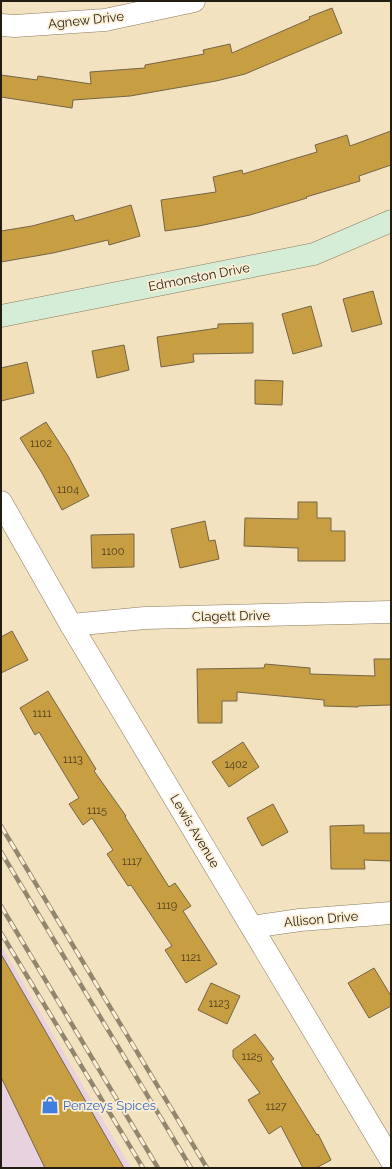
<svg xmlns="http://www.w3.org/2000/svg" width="392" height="1169" font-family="Raleway,sans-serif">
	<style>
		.commercial { fill: #e9d2df }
		.building { fill: #c89e43; stroke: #746447 }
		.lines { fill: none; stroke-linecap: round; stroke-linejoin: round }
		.street-casing { stroke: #897a5b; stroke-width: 23 }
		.secondary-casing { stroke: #897a5b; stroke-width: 23 }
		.street { stroke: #fff; stroke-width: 22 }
		.secondary { stroke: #d5ecd7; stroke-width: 22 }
		.rail-casing { stroke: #92866e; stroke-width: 4.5 }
		.rail { stroke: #fdefd5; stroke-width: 3; stroke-dasharray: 9; stroke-linecap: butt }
		.labels { text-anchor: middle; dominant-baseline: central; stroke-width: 3.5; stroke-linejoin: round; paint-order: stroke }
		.number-label { font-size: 11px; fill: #4c3d1e }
		.street-label { font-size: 13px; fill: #231d11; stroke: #fdefd5 }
		.shop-label { font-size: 13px; fill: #366cbe; stroke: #fdefd5; text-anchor: start }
	</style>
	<rect width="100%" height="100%" fill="#f3e2c0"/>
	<path class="commercial" d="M1,945L131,1168H1Z"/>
	<g class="building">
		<path d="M332,8L342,33L245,74L216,81L130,96L73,100L72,108L1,97V75L37,80L38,76L91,84L90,72L145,68V65L204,54L203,50L230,44L232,53L310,19L309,17Z"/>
		<path d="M391,131V165L359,176L360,181L306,197L307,198L250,215L199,226L165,231L161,200L216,192L213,177L242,170L243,174L317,152L315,145L347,135L350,146Z"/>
		<path d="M131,205L140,236L109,245L108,240L53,253L1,262V231L32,226L73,215L75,221Z"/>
		<path d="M373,291L382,324L352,332L343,299Z"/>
		<path d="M311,306L322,346L293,354L282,314Z"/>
		<path d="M253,323V353L193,354L194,362L161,367L157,337L218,328V324Z"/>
		<path d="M124,345L129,370L97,378L92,351Z"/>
		<path d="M27,362L34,393L1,401V368Z"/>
		<path d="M255,380L283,381L282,405L255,404Z"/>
		<path d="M46,422L68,456L89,496L62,510L42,473L20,438Z"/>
		<path d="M298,502H317V518H331V531H345V561H298V548L244,546L245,518L298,519Z"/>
		<path d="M205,521L209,541L215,540L219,559L180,568L171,529Z"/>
		<path d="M134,534V567L92,568L91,535Z"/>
		<path d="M12,631L28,660L1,673V637Z"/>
		<path d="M374,659H391V705L358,706V707L324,706V700L237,692V701H222V723H198L197,669L264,668L265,664L310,668V674L375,676Z"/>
		<path d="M48,691L96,769L94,771L126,816L125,817L169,887L175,883L191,906L183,911L217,964L186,983L165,950L172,946L131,885L128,886L107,854L113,850L92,818L83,825L69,804L79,798L39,732L35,735L20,708Z"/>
		<path d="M243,742L259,767L229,787L212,762Z"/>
		<path d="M273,804L288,832L262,846L247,818Z"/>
		<path d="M364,825V833H391V861L364,860L365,869H331L330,826Z"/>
		<path d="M1,954L124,1168H45L1,1077Z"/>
		<path d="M374,968L391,996V1006L369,1018L348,983Z"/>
		<path d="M211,983L240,996L227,1024L198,1010Z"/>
		<path d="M255,1034L274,1059L271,1061L317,1135L318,1134L331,1160L316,1168H303L281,1126L269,1134L248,1100L260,1093L233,1057V1050Z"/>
	</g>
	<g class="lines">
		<g class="street-casing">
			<g id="street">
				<path d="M1,25L15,26L105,20L194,1"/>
				<path d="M1,502L71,625L391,1160"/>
				<path d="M71,625L145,618L391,612"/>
				<path d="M252,927L300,920L391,913"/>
			</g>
		</g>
		<g class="secondary-casing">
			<path id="secondary" d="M1,316L314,254L391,221"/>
		</g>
		<use href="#street" class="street"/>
		<use href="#secondary" class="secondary"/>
		<g class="rail-casing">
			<g id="rail">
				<path d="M1,826L207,1168"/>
				<path d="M1,852L191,1168"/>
				<path d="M1,906L158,1168"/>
				<path d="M1,933L143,1168"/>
			</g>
		</g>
		<use href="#rail" class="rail"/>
	</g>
	<defs>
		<g id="shop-bare" transform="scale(1.38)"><path d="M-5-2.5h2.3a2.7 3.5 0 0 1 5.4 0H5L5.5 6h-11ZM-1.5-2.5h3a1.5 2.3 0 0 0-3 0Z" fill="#3f7fe0" stroke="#fdefd5" stroke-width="2.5" paint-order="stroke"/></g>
	</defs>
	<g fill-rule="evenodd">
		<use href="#shop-bare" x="50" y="1105"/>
	</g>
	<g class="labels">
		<g class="number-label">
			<text x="41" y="443">1102</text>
			<text x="68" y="489">1104</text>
			<text x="113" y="551">1100</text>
			<text x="42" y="713">1111</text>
			<text x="73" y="759">1113</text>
			<text x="236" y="764">1402</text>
			<text x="97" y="810">1115</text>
			<text x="132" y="861">1117</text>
			<text x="167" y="905">1119</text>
			<text x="191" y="957">1121</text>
			<text x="219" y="1003">1123</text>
			<text x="252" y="1056">1125</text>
			<text x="276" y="1106">1127</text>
		</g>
		<g class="street-label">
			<text transform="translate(86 20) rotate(-6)">Agnew Drive</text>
			<text transform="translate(199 277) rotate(-11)">Edmonston Drive</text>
			<text transform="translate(231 616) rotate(-1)">Clagett Drive</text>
			<text transform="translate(195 831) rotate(59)">Lewis Avenue</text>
			<text transform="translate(321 919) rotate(-5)">Allison Drive</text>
		</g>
		<g class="shop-label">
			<text x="63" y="1105">Penzeys Spices</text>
		</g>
	</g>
	<rect width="392" height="1169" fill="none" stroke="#231d11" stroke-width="4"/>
</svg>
